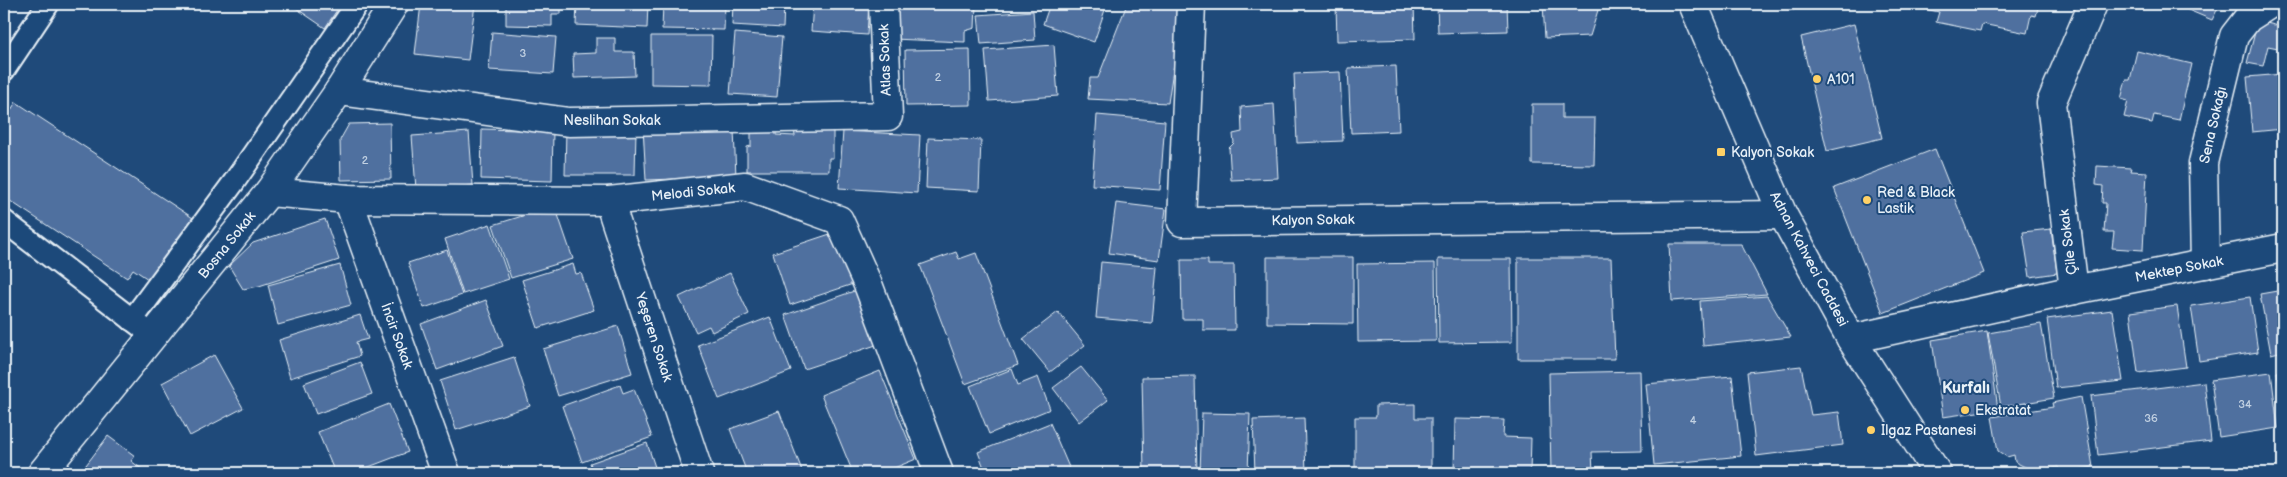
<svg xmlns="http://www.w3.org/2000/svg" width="2287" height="477" font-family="'Balsamiq Sans',sans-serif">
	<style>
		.building { fill: #4f709f; stroke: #e8f1f8 }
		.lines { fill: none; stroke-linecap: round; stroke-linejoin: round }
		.lane-casing { stroke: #e8f1f8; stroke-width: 25 }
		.street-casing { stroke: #e8f1f8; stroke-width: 31 }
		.secondary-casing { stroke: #e8f1f8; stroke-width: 31 }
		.lane { stroke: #1f4a7a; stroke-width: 21 }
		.street { stroke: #1f4a7a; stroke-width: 28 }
		.secondary { stroke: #1f4a7a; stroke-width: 28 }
		.poi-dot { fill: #ffd166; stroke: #1f4a7a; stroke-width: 2 }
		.labels { text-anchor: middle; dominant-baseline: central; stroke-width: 4; stroke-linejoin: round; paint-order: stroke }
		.number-label { font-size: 11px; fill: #c2d1e2 }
		.street-label { font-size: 14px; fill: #e8f1f8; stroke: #1f4a7a }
		.poi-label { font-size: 14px; fill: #e8f1f8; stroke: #1f4a7a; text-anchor: start }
		.quarter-label { font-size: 16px; font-weight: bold; fill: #e8f1f8; stroke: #1f4a7a }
	</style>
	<rect width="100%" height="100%" fill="#1f4a7a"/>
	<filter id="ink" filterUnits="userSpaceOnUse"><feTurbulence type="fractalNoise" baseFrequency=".02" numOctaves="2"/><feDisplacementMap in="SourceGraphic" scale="10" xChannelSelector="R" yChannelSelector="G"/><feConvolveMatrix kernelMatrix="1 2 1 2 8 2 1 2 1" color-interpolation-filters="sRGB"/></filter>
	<g filter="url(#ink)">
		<g class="building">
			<path d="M290,4H341L325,28Z"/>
			<path d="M421,4H475L468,60L415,54Z"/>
			<path d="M506,4H561V14H552V26L506,25Z"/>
			<path d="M577,4H648L647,28L576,25Z"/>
			<path d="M663,4H725L724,30L662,29Z"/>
			<path d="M733,4H784L783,28L732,25Z"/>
			<path d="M813,4H869L867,35L811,31Z"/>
			<path d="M893,4H976L975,28L965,31V42L892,39Z"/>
			<path d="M1050,4H1107L1094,42L1043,24Z"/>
			<path d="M1127,4H1183L1168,103L1088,99L1090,78H1098Z"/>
			<path d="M1336,4H1414L1415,39L1337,41Z"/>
			<path d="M1437,4H1507L1508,31L1438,33Z"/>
			<path d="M1543,4H1597L1599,7L1590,36L1545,38Z"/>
			<path d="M1757,4H1795L1794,10Z"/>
			<path d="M1901,4H2039L2036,16L2031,15L2027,33L1982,24L1980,31L1936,22L1939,12Z"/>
			<path d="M2174,4H2220L2212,20Z"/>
			<path d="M1033,11L1035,40L981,44L978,15Z"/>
			<path d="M2258,21L2283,27L2278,48L2268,46L2263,66L2247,63Z"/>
			<path d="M1854,24L1882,138L1827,151L1801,37Z"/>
			<path d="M492,32L556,37L553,74L489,70Z"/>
			<path d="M735,33L782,37L777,97L730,94Z"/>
			<path d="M651,36H712L711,85L651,84Z"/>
			<path d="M596,38H615V52H634L635,76L574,78L573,54L596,53Z"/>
			<path d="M1054,45L1058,96L989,101L985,50Z"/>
			<path d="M970,49L971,105L906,106L905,50Z"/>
			<path d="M2137,51L2192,64L2179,120L2154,115L2152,123L2124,117L2128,101L2121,99L2126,80H2130Z"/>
			<path d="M1396,66L1399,131L1351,133L1348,68Z"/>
			<path d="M1340,72L1343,141L1297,143L1294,74Z"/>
			<path d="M2283,74V129L2252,132L2247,77Z"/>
			<path d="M16,102L193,218L151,281L133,269L127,278L4,197V121Z"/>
			<path d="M1274,104L1278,178L1231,180L1229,148L1234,143L1233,134L1242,132L1241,107Z"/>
			<path d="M1532,104H1562V118H1595L1594,165L1532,164Z"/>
			<path d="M1097,115L1165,121L1160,190L1092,185Z"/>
			<path d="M390,123L391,179L341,180L340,140L349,124Z"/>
			<path d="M643,127L734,130L736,177L646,180Z"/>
			<path d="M566,128L636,129L635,175H565Z"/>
			<path d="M751,128H776V135L795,136L794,129L833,128V158H829V171H747V147L751,146Z"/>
			<path d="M482,129L553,131L552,181L481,179Z"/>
			<path d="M843,131L920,135L917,193L839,188Z"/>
			<path d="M469,132L473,185L416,189L412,136Z"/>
			<path d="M928,138L981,140L979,191L926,188Z"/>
			<path d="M1935,149L1984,273L1883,313L1834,188Z"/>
			<path d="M2097,166L2132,168L2131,171L2147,172L2143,250L2112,248L2114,232H2104L2106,203H2102L2103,186L2096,185Z"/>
			<path d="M1116,203L1166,209L1159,260L1109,253Z"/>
			<path d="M555,206L573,259L511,278L493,225Z"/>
			<path d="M325,219L339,260L259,286L243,289L229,266L253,243Z"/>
			<path d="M490,224L509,279L463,294L445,239Z"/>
			<path d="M2051,229L2057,273L2030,277L2023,232Z"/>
			<path d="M839,231L856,283L790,305L773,253Z"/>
			<path d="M1669,244H1741L1767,294L1672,301Z"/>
			<path d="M447,250L462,295L424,308L408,263Z"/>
			<path d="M956,252L959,259L976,253L1018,365L965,384L920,265Z"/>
			<path d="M1267,257H1353V324L1267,323Z"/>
			<path d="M1518,258H1611L1615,359H1518Z"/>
			<path d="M1438,259H1511L1512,342L1439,343Z"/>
			<path d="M1181,260H1208V265H1234L1235,330H1203V319H1182Z"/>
			<path d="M1101,262L1157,267L1152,323L1096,318Z"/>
			<path d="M1435,263L1436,341L1358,342L1357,264Z"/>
			<path d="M573,264L576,274L581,273L594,310L538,328L522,280Z"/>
			<path d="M340,265L351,305L278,325L268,285Z"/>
			<path d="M730,273L749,314L712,332L709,326L696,332L679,297Z"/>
			<path d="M860,289L879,344L804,369L785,315Z"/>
			<path d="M2283,290V351L2271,354L2260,294Z"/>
			<path d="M1767,296L1791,337L1703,346L1700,301Z"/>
			<path d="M2250,297L2258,352L2199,361L2191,306Z"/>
			<path d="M486,300L503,346L437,370L421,324Z"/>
			<path d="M2177,306L2186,367L2138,373L2130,312Z"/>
			<path d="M2112,310L2123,381L2056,388L2047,319Z"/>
			<path d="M1058,312L1085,345L1050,372L1023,339Z"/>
			<path d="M360,315L368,339L356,342L360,356L290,378L279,340Z"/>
			<path d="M770,317L791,371L719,399L698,345Z"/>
			<path d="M2041,324L2054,398L2001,407L1988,333Z"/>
			<path d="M618,326L632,373L558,396L543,349Z"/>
			<path d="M1987,331L1998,409L1943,417L1932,340Z"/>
			<path d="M214,355L243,408L190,436L162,383Z"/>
			<path d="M514,357L530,406L456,430L440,381Z"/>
			<path d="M360,362L372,394L316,414L304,383Z"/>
			<path d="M1801,366L1811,415L1839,412L1843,445L1756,456L1747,372Z"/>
			<path d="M1081,367L1108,400L1079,422L1053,388Z"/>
			<path d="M1012,369L1018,385L1038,377L1050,409L989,434L970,386Z"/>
			<path d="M880,371L916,459L882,473H853L821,395Z"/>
			<path d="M1640,371L1642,451L1592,452L1593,473H1551L1549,373Z"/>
			<path d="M2283,371V413L2277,372Z"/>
			<path d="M2271,372L2278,428L2219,437L2211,380Z"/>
			<path d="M1195,376L1197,473H1144L1142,377Z"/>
			<path d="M1732,376L1741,456L1654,465L1646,384Z"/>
			<path d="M2204,382L2211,441L2098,455L2091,396Z"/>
			<path d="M620,385L623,393L634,389L652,437L582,462L562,406Z"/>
			<path d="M2081,397L2093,467L2061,473L2058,467L2035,472L2015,462L2014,455L2007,457L1998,451L1992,417L2053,407L2052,403Z"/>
			<path d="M389,404L408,452L353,473H335L318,432Z"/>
			<path d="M1415,404V418H1431V470L1435,473H1355V417H1376V405Z"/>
			<path d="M779,411L803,473H747L730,429Z"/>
			<path d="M1202,413L1250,414L1248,473H1200Z"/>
			<path d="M1304,418L1306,473H1255L1253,420Z"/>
			<path d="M1455,419L1504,420L1503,437L1531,438L1530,473H1454Z"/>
			<path d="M1050,423L1071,472L986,473L978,452Z"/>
			<path d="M108,436L135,456L131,461L147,473H80Z"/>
			<path d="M647,443L657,473H594L590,463Z"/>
			<path d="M1105,469L1107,473H1095Z"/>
		</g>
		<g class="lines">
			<g class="lane-casing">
				<g id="lane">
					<path d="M4,70L48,4"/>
					<path d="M4,221L143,328"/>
					<path d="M132,320L234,182L357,4"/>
				</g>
			</g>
			<g class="street-casing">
				<g id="street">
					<path d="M1191,4L1182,222L1783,215"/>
					<path d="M339,91L569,122L888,116L883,4"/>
					<path d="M269,192L348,199L609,201L745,186L839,220L869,287L939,473"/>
					<path d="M348,199L446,473"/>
					<path d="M609,201L699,473"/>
					<path d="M2205,264L2203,163L2234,36L2248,18L2270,4"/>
					<path d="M2074,290L2283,248"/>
					<path d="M1851,339L2074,290L2051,103L2093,4"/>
					<path d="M42,473L269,192L339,91L394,4"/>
				</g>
			</g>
			<g class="secondary-casing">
				<path id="secondary" d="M1693,4L1783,215L1851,339L1937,473"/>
			</g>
			<use href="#lane" class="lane"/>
			<use href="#street" class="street"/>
			<use href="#secondary" class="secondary"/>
		</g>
	</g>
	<g class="poi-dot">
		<circle cx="1817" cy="79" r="5"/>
		<rect x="1716" y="147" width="10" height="10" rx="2.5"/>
		<circle cx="1867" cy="200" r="5"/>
		<circle cx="1965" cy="410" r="5"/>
		<circle cx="1871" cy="430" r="5"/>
	</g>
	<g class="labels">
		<g class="number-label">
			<text x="523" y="53">3</text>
			<text x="938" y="77">2</text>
			<text x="365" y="160">2</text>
			<text x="2245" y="404">34</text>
			<text x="2151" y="418">36</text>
			<text x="1693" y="420">4</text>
		</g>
		<g class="street-label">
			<text transform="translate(885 60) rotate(-92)">Atlas Sokak</text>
			<text x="612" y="120">Neslihan Sokak</text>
			<text transform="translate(2213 125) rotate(-77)">Sena Sokağı</text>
			<text transform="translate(693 192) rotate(-6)">Melodi Sokak</text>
			<text transform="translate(1313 220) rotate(-1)">Kalyon Sokak</text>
			<text transform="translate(2068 242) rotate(-97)">Çile Sokak</text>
			<text transform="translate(227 245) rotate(-51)">Bosna Sokak</text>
			<text transform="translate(1809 259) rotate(62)">Adnan Kahveci Caddesi</text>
			<text transform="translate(2179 269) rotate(-11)">Mektep Sokak</text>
			<text transform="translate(397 336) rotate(70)">İncir Sokak</text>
			<text transform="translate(654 337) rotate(72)">Yeşeren Sokak</text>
		</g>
		<g class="poi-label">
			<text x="1827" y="79">A101</text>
			<text x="1731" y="152">Kalyon Sokak</text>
			<text x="1877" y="192">Red &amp; Black<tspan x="1877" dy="16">Lastik</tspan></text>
			<text x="1975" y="410">Ekstratat</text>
			<text x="1881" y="430">Ilgaz Pastanesi</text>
		</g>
		<g class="quarter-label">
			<text x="1966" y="388">Kurfalı</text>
		</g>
	</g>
	<rect width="2287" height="477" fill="none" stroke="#1f4a7a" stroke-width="20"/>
	<rect x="10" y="10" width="2267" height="457" fill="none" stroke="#e8f1f8" stroke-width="2" filter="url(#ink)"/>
</svg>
